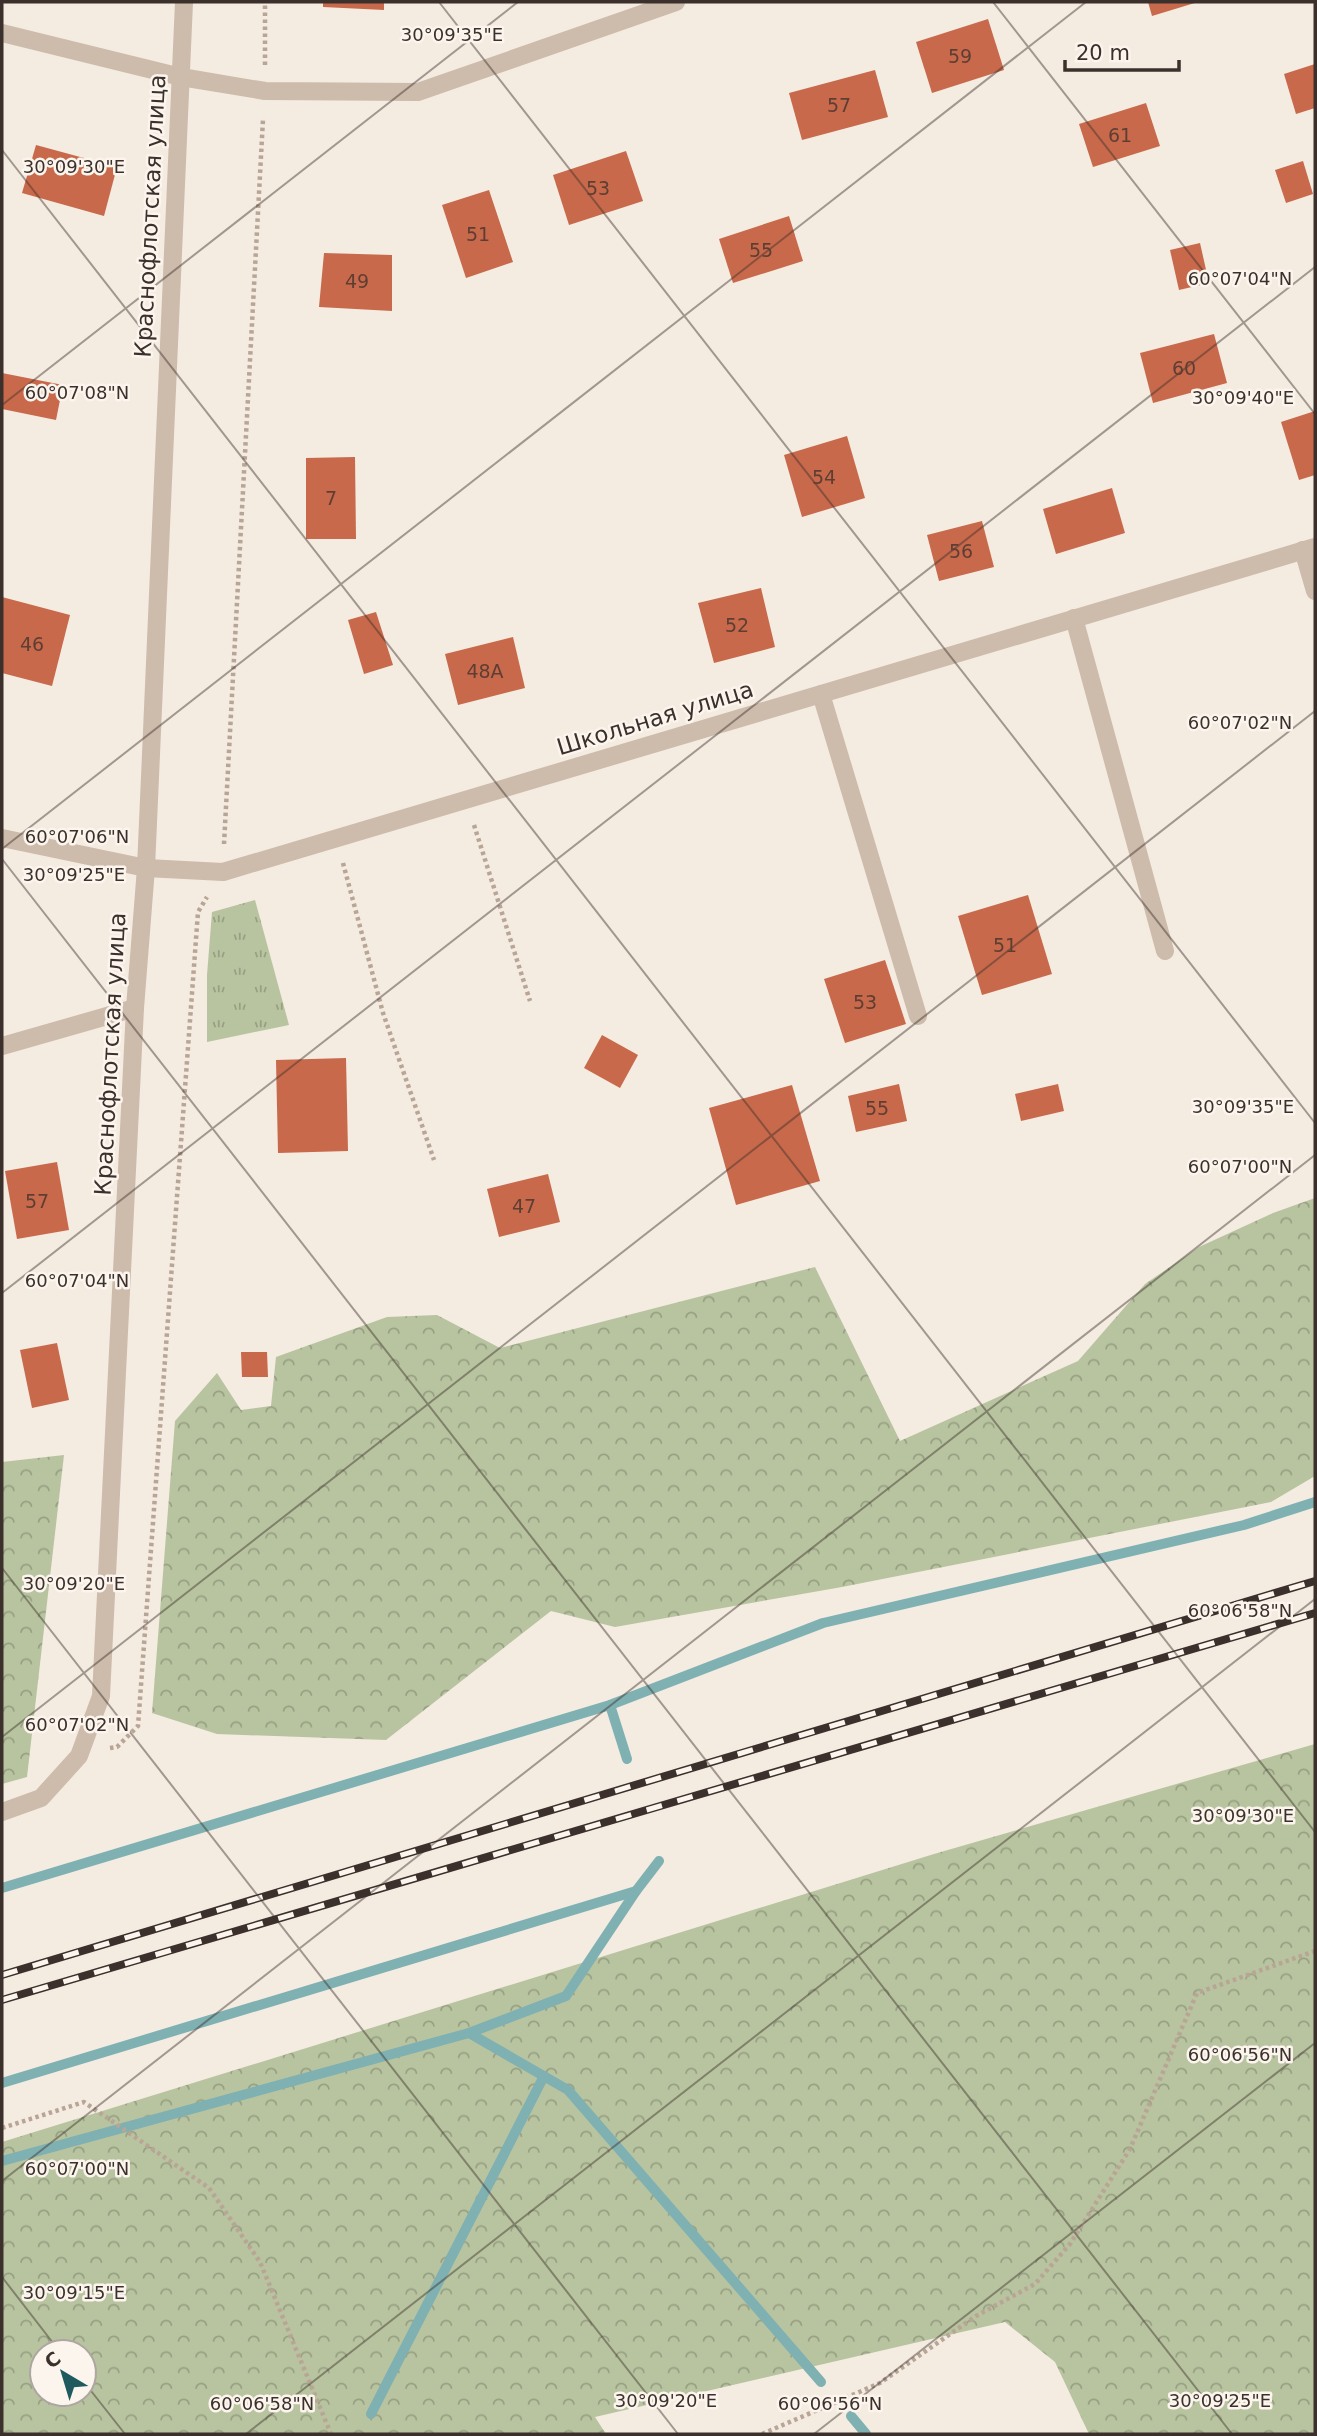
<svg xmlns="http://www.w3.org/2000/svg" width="1317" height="2436" font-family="'DejaVu Sans',sans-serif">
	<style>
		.grass { fill: url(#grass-tufts) }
		.forest { fill: url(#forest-crowns); fill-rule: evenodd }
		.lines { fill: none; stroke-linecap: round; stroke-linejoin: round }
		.stream { stroke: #7fb0b2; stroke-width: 10 }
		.building { fill: #c8694b }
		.path { stroke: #b9a596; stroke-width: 4.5; stroke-dasharray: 3.5 3.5; stroke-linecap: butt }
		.lane { stroke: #cdbbac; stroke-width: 18 }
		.street { stroke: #cdbbac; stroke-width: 18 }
		.rail-casing { stroke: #3b302b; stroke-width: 8 }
		.rail { stroke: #fbf5ee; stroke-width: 5; stroke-dasharray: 16; stroke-linecap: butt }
		.ticks { fill: none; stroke: #3b302b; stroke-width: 2; stroke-opacity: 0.45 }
		.labels { text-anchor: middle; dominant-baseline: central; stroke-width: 5; stroke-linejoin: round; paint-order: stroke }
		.number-label { font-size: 19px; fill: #5e3e33 }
		.street-label { font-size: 23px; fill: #3b302b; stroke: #fbf5ee }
		.ticks-label { font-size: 18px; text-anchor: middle; fill: #3b302b; stroke: #fbf5ee; stroke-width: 5; stroke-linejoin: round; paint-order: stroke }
	</style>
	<defs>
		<pattern id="grass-tufts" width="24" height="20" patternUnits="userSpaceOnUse" patternTransform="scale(1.75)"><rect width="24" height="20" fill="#b8c4a0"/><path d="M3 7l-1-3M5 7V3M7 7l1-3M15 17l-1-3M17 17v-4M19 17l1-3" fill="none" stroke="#97a083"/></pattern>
		<pattern id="forest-crowns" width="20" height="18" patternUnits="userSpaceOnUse" patternTransform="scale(1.75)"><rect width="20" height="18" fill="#b8c4a0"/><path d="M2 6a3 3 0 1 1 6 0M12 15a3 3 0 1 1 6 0" fill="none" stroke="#97a083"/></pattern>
	</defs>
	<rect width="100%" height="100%" fill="#f4ebe1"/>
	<path class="grass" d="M255,900L289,1025L207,1042V975L212,912Z"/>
	<g class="forest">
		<path d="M1315,1198V1476L1271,1502L842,1587L615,1627L551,1611L386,1740L217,1734L152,1713L175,1421L217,1373L241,1410L271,1406L276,1357L387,1317L437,1315L500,1348L815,1267L900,1441L1078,1361L1145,1284L1199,1247L1273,1213Z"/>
		<path d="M64,1455L27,1777L2,1784V1462Z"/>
		<path d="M1315,1744V2434H1089L1055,2362L1005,2322L595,2417L606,2434H2V2142L934,1854ZM42,2352H84V2394H42Z"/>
	</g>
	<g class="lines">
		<g class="stream">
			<path d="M610,1705L627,1759"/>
			<path d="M2,1888L610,1705L823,1623L1244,1525L1315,1502"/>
			<path d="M469,2033L568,2090L821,2382"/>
			<path d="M2,2083L636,1891"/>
			<path d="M2,2161L469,2033L566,1996L636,1891L659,1861"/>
			<path d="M371,2414L544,2076"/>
			<path d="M851,2416L866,2434"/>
		</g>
	</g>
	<g class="building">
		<path d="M323,2H384V10L323,7Z"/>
		<path d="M1148,2H1198L1152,16Z"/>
		<path d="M988,19L1004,70L932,93L916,42Z"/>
		<path d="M1315,64V108L1296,114L1284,74Z"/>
		<path d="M875,70L888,117L802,140L789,93Z"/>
		<path d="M1146,103L1160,146L1093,167L1079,124Z"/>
		<path d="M36,145L117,167L104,216L22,193Z"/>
		<path d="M626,151L643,201L569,225L553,175Z"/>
		<path d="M1303,161L1313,194L1286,203L1275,170Z"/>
		<path d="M489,190L513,262L466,278L442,205Z"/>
		<path d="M789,216L803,261L733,283L719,239Z"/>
		<path d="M1200,243L1209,283L1179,290L1170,250Z"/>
		<path d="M324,253L392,255V311L319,307Z"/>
		<path d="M1214,334L1227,383L1153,403L1140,353Z"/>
		<path d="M2,373L63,385L56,420L2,409Z"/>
		<path d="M1315,411V475L1299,480L1281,422Z"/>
		<path d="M847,436L865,498L802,517L784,455Z"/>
		<path d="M355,457L356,539H306V458Z"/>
		<path d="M1112,488L1125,533L1056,554L1043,509Z"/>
		<path d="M982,521L994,567L939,581L927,535Z"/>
		<path d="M761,588L775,647L714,663L698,603Z"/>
		<path d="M2,597L70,615L52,686L2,673Z"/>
		<path d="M376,612L393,665L364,674L348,620Z"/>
		<path d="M513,637L525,688L458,705L445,654Z"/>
		<path d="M1028,895L1052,974L982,995L958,916Z"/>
		<path d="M885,960L906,1024L845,1043L824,979Z"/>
		<path d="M602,1035L638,1055L620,1088L584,1068Z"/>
		<path d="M346,1058L348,1151L278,1153L276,1060Z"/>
		<path d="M899,1084L907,1121L856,1132L848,1096Z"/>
		<path d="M1058,1084L1064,1111L1021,1121L1015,1094Z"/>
		<path d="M792,1085L820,1181L736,1205L709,1108Z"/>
		<path d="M57,1162L69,1230L17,1239L5,1171Z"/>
		<path d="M548,1174L560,1222L499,1237L487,1189Z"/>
		<path d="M57,1343L69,1400L32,1408L20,1350Z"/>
		<path d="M241,1352H267L268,1377H242Z"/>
	</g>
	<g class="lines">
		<g class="path">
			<path d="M265,65V2"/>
			<path d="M474,825L530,1001"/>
			<path d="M224,844L263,119"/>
			<path d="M343,863L383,1013L434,1160"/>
			<path d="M110,1748L117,1747L138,1726L198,912L207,897"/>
			<path d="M2,2128L84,2102L209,2188L260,2262L331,2434"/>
			<path d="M762,2434L880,2383L976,2316L1035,2284L1070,2244L1130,2149L1197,1993L1315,1951"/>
		</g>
		<g class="lane">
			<path d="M1303,550L1315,591"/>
			<path d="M1074,618L1165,951"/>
			<path d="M821,694L918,1016"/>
		</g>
		<g class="street">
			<path d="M2,33L181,77L265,91L418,92L676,2"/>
			<path d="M2,838L146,868L223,872L1315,547"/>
			<path d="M2,1046L135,1008"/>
			<path d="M2,1812L41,1798L79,1756L101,1696L135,1008L146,868L184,2"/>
		</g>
		<g class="rail-casing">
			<g id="rail">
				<path d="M2,1975L1315,1581"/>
				<path d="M2,2000L1315,1613"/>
			</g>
		</g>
		<use href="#rail" class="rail"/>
	</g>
	<path class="ticks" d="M439,2L1315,1123M993,2L1315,414M2,150L1315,1832M2,405L518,2M2,849L1086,2M2,859L1232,2434M2,1293L1315,267M2,1568L678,2434M2,1737L1315,711M2,2181L1315,1155M2,2277L60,2352M84,2382L125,2434M246,2434L1315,1599M814,2434L1315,2043"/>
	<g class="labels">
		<g class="number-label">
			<text x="960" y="56">59</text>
			<text x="839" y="105">57</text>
			<text x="1120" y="135">61</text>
			<text x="598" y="188">53</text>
			<text x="478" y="234">51</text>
			<text x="761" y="250">55</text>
			<text x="357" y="281">49</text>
			<text x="1184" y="368">60</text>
			<text x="824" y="477">54</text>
			<text x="331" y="498">7</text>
			<text x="961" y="551">56</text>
			<text x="737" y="625">52</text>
			<text x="32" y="644">46</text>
			<text x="485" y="671">48А</text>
			<text x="1005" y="945">51</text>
			<text x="865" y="1002">53</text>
			<text x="877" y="1108">55</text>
			<text x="37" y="1201">57</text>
			<text x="524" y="1206">47</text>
		</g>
		<g class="street-label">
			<text transform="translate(150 216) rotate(-87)">Краснофлотская улица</text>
			<text transform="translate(655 718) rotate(-17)">Школьная улица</text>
			<text transform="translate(110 1054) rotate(-87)">Краснофлотская улица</text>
		</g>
	</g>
	<g class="ticks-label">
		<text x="452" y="41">30°09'35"E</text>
		<text x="74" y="173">30°09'30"E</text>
		<text x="1240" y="285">60°07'04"N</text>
		<text x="77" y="399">60°07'08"N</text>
		<text x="1243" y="404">30°09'40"E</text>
		<text x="1240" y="729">60°07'02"N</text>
		<text x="77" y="843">60°07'06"N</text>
		<text x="74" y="881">30°09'25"E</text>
		<text x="1243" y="1113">30°09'35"E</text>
		<text x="1240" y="1173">60°07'00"N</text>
		<text x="77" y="1287">60°07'04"N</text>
		<text x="74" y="1590">30°09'20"E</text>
		<text x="1240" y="1617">60°06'58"N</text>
		<text x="77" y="1731">60°07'02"N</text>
		<text x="1243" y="1822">30°09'30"E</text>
		<text x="1240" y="2061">60°06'56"N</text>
		<text x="77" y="2175">60°07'00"N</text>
		<text x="74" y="2299">30°09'15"E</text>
		<text x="666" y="2407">30°09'20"E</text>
		<text x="1220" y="2407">30°09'25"E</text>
		<text x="262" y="2410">60°06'58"N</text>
		<text x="830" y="2410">60°06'56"N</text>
	</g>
	<rect width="1317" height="2436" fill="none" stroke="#3b302b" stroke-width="7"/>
	<g transform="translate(63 2373) rotate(322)"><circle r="33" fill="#fbf5ee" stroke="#aea6a0" stroke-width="2"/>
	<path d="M0-5L12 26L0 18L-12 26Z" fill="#1f5a5e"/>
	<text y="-10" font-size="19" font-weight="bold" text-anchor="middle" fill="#3b302b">С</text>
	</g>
	<path d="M1065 60v10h114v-10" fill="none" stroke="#3b302b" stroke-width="3.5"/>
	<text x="1076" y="60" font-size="21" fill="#3b302b" stroke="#fbf5ee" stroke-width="5" paint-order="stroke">20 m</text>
</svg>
